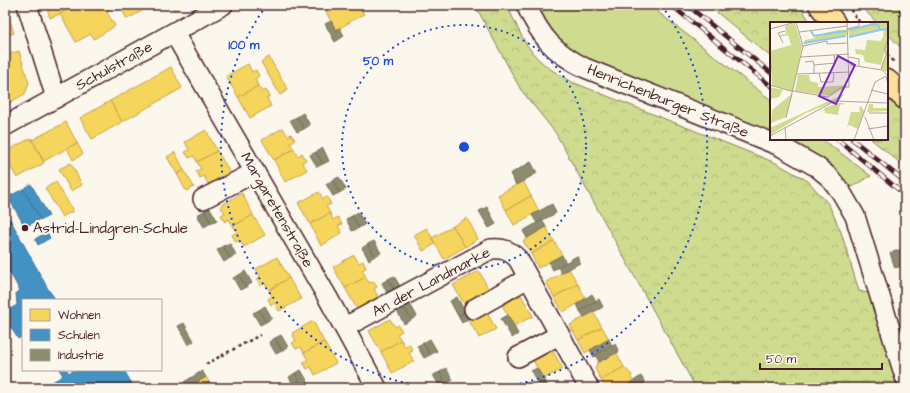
<svg xmlns="http://www.w3.org/2000/svg" width="910" height="393" font-family="'Architects Daughter',sans-serif">
	<style>
		.grass { fill: #cfdb8e; stroke: #8c7d5c }
		.forest { fill: url(#forest-crowns); stroke: #8c7d5c }
		.garden { fill: url(#garden-dots); stroke: #8c7d5c }
		.homes { fill: #f6d55c; stroke: #c29e4d }
		.schools { fill: #4393c3; stroke: #457095 }
		.industry { fill: #8c8c6e; stroke: #786b5a }
		.lines { fill: none; stroke-linecap: round; stroke-linejoin: round }
		.minor-casing { stroke: #4a1f2b; stroke-width: 22 }
		.major-casing { stroke: #4a1f2b; stroke-width: 25 }
		.path { stroke: #4a1f2b; stroke-width: 2.5; stroke-dasharray: 3 3; stroke-linecap: butt }
		.minor { stroke: #fbf7ec; stroke-width: 19 }
		.major { stroke: #fadf96; stroke-width: 22 }
		.rail-casing { stroke: #4a1f2b; stroke-width: 4.5 }
		.rail { stroke: #fbf7ec; stroke-width: 3; stroke-dasharray: 9; stroke-linecap: butt }
		.ring { fill: none; stroke: #1d4ed8; stroke-width: 2; stroke-dasharray: 2 4 }
		.poi-dot { fill: #4a1f2b; stroke: #fbf7ec; stroke-width: 1.5 }
		.labels { text-anchor: middle; dominant-baseline: central; stroke-width: 4; stroke-linejoin: round; paint-order: stroke }
		.street-label { font-size: 15px; fill: #4a1f2b; stroke: #fbf7ec }
		.poi-label { font-size: 15px; fill: #4a1f2b; stroke: #fbf7ec; text-anchor: start }
		.inset-river { fill: none; stroke: #8dcaed; stroke-width: 2 }
		.inset-road { fill: none; stroke: #b4a19f; stroke-width: 1 }
		.view { fill: #7b2cbf; fill-opacity: 0.15; stroke: #7b2cbf; stroke-width: 2 }
		.inset-edge { fill: none; stroke: #4a1f2b; stroke-width: 2 }
		.centre { fill: #1d4ed8; stroke: #fbf7ec; stroke-width: 2 }
		.ring-label { font-size: 12px; text-anchor: middle; font-weight: bold; fill: #1d4ed8; stroke: #fbf7ec; stroke-width: 4; stroke-linejoin: round; paint-order: stroke }
	</style>
	<defs>
		<pattern id="forest-crowns" width="20" height="18" patternUnits="userSpaceOnUse"><rect width="20" height="18" fill="#cfdb8e"/><path d="M2 6a3 3 0 1 1 6 0M12 15a3 3 0 1 1 6 0" fill="none" stroke="#b3bc7b"/></pattern>
		<pattern id="garden-dots" width="8" height="8" patternUnits="userSpaceOnUse"><rect width="8" height="8" fill="#cfdb8e"/><path d="M2 2h.1M6 6h.1" fill="none" stroke="#b3bc7b" stroke-width="1.8" stroke-linecap="round"/></pattern>
	</defs>
	<rect width="100%" height="100%" fill="#fbf7ec"/>
	<filter id="ink" filterUnits="userSpaceOnUse"><feTurbulence type="fractalNoise" baseFrequency=".025" numOctaves="2"/><feDisplacementMap in="SourceGraphic" scale="8" xChannelSelector="R" yChannelSelector="G"/><feConvolveMatrix kernelMatrix="1 2 1 2 8 2 1 2 1" color-interpolation-filters="sRGB"/></filter>
	<g filter="url(#ink)">
		<g class="grass">
			<path d="M545,5H649L771,100V132L586,60L559,42L540,16L543,13Z"/>
			<path d="M787,139H822L871,176L851,187L829,165Z"/>
		</g>
		<g class="forest">
			<path d="M475,5H507C517,26 526,51 545,65C554,72 563,77 572,82L776,163L808,181L829,205L841,232L859,291L872,294L900,388H696L555,132L521,90Z"/>
			<path d="M708,5H799L811,23H771V57Z"/>
			<path d="M860,5H889L905,21V52L887,33V23H877Z"/>
			<path d="M887,98L905,114V167L871,139H887Z"/>
		</g>
		<path class="garden" d="M889,5H905V21Z"/>
		<g class="homes">
			<path d="M46,5H75L60,14L50,18Z"/>
			<path d="M75,5H108L110,9L106,11L115,26L94,39L91,34L76,42L60,14Z"/>
			<path d="M119,5H153L127,19Z"/>
			<path d="M171,5H183L174,10Z"/>
			<path d="M322,5H358L364,14L336,30Z"/>
			<path d="M5,6L14,33L5,36Z"/>
			<path d="M8,49L9,54L19,51L29,83L25,94L5,105V50Z"/>
			<path d="M269,57L288,90L280,95L261,62Z"/>
			<path d="M248,64L252,72L256,70L259,76L255,79L258,86L238,97L226,76Z"/>
			<path d="M171,67L182,88L122,122L110,101Z"/>
			<path d="M258,86L262,92L266,90L270,96L267,98L271,106L250,118L238,97Z"/>
			<path d="M110,101L122,122L92,139L80,118Z"/>
			<path d="M66,122L77,143L44,161L32,140Z"/>
			<path d="M283,128L288,136L291,134L295,140L290,143L294,149L274,160L262,140Z"/>
			<path d="M206,130L217,151L197,162L194,156L189,158L185,152L189,150L185,142Z"/>
			<path d="M31,138L44,163L17,178L5,157V152Z"/>
			<path d="M77,143L83,154L73,160L67,148Z"/>
			<path d="M294,149L298,156L302,153L306,160L302,162L307,170L285,182L274,160Z"/>
			<path d="M217,151L230,172L208,184L204,176L200,178L196,171L201,169L197,162Z"/>
			<path d="M175,152L184,170L177,174L167,157Z"/>
			<path d="M71,163L82,185L71,191L59,169Z"/>
			<path d="M184,170L194,187L186,191L177,174Z"/>
			<path d="M523,181L531,196L506,210L498,195Z"/>
			<path d="M56,182L73,211L62,217L45,188Z"/>
			<path d="M319,192L323,199L327,197L331,204L326,206L330,213L310,224L298,203Z"/>
			<path d="M242,193L253,215L233,226L229,219L225,222L221,215L225,213L220,206Z"/>
			<path d="M531,196L539,211L514,225L506,210Z"/>
			<path d="M330,213L333,220L338,217L342,224L338,226L342,233L321,246L310,224Z"/>
			<path d="M253,215L265,235L244,247L239,240L236,242L232,235L237,232L233,226Z"/>
			<path d="M467,218L478,239L465,247L453,226Z"/>
			<path d="M453,226L465,247L444,259L432,238Z"/>
			<path d="M546,227L554,241L531,254L523,241Z"/>
			<path d="M427,228L435,244L423,251L414,235Z"/>
			<path d="M554,241L562,255L538,268L531,254Z"/>
			<path d="M354,255L359,263L363,261L366,268L362,270L366,277L345,288L333,267Z"/>
			<path d="M277,257L289,278L269,290L265,283L260,286L257,279L260,277L256,269Z"/>
			<path d="M569,269L578,284L554,297L546,282Z"/>
			<path d="M479,271L489,290L464,304L453,285Z"/>
			<path d="M366,277L369,283L374,281L377,287L374,289L378,297L357,309L345,288Z"/>
			<path d="M289,278L301,299L279,311L275,303L271,305L268,299L272,296L269,290Z"/>
			<path d="M905,281V303L898,283Z"/>
			<path d="M578,284L586,299L563,312L554,297Z"/>
			<path d="M521,295L533,316L514,326L502,305Z"/>
			<path d="M485,309L496,329L479,338L468,319Z"/>
			<path d="M593,312L602,327L578,340L570,325Z"/>
			<path d="M390,319L395,327L398,325L402,331L397,334L401,340L381,352L369,331Z"/>
			<path d="M313,321L324,342L304,353L301,347L296,349L292,343L296,341L292,333Z"/>
			<path d="M602,327L609,339L585,353L578,340Z"/>
			<path d="M401,340L405,347L409,344L413,351L409,353L414,361L392,373L381,352Z"/>
			<path d="M324,342L336,363L315,375L311,367L307,369L303,362L308,360L304,353Z"/>
			<path d="M551,348L563,369L543,379L532,358Z"/>
			<path d="M616,352L624,367L601,380L595,369L597,363Z"/>
			<path d="M624,367L632,375L631,378L633,382L622,388H606L601,380Z"/>
			<path d="M206,377L212,388H187Z"/>
			<path d="M426,383L429,388H417Z"/>
		</g>
		<g class="schools">
			<path d="M31,184L49,216L41,220L23,189Z"/>
			<path d="M23,189L40,219L25,227L8,197Z"/>
			<path d="M10,219L48,289L56,300H23V336L18,339L6,319L8,317L5,312L17,305L16,293L20,291L8,269L5,271V222Z"/>
			<path d="M47,232L50,238L38,245L35,239Z"/>
			<path d="M60,370H67L69,373L74,370H124L134,388H55L52,382L63,376Z"/>
		</g>
		<g class="industry">
			<path d="M331,21L336,30L340,28L344,36L335,42L325,24Z"/>
			<path d="M303,113L310,125L304,129L297,117Z"/>
			<path d="M297,117L304,129L297,132L290,120Z"/>
			<path d="M323,148L329,161L323,164L316,152Z"/>
			<path d="M316,152L323,164L317,167L310,155Z"/>
			<path d="M531,162L537,173L516,185L510,174Z"/>
			<path d="M339,177L346,189L339,193L333,180Z"/>
			<path d="M333,180L339,193L333,196L326,184Z"/>
			<path d="M552,204L556,213L537,223L532,215Z"/>
			<path d="M487,207L496,224L489,228L479,211Z"/>
			<path d="M210,208L217,220L211,223L204,211Z"/>
			<path d="M204,211L211,223L204,227L197,215Z"/>
			<path d="M358,212L365,224L359,228L352,216Z"/>
			<path d="M352,216L359,228L352,231L346,219Z"/>
			<path d="M542,220L546,227L527,238L523,231Z"/>
			<path d="M374,241L381,253L375,256L368,244Z"/>
			<path d="M230,243L236,255L230,258L223,246Z"/>
			<path d="M368,244L375,256L369,260L362,248Z"/>
			<path d="M223,246L230,258L224,262L217,250Z"/>
			<path d="M905,248V265L895,268L890,253Z"/>
			<path d="M562,255L566,263L553,270L549,262Z"/>
			<path d="M577,256L580,263L561,273L558,267Z"/>
			<path d="M245,271L252,283L246,287L239,275Z"/>
			<path d="M239,275L246,287L240,290L233,278Z"/>
			<path d="M394,276L401,288L395,291L388,279Z"/>
			<path d="M388,279L395,291L388,295L382,283Z"/>
			<path d="M592,294L596,301L580,311L577,304Z"/>
			<path d="M457,297L465,312L458,316L450,301Z"/>
			<path d="M599,299L603,307L584,317L580,311Z"/>
			<path d="M410,304L417,316L411,320L404,308Z"/>
			<path d="M265,306L272,318L266,322L259,310Z"/>
			<path d="M404,308L411,320L404,324L397,311Z"/>
			<path d="M471,309L474,315L462,323L458,316Z"/>
			<path d="M259,310L266,322L260,325L253,313Z"/>
			<path d="M508,315L518,334L512,338L501,319Z"/>
			<path d="M184,323L194,341L188,345L178,326Z"/>
			<path d="M281,335L288,347L282,351L275,338Z"/>
			<path d="M275,338L282,351L276,354L269,342Z"/>
			<path d="M430,339L437,351L430,355L423,343Z"/>
			<path d="M609,339L612,346L615,344L593,356L590,350Z"/>
			<path d="M423,343L430,355L424,358L417,346Z"/>
			<path d="M615,344L619,352L616,353L599,362L596,356L593,357Z"/>
			<path d="M446,368L453,380L446,384L440,372Z"/>
			<path d="M537,368L548,386L545,388H540L531,371Z"/>
			<path d="M301,370L308,382L302,386L295,373Z"/>
			<path d="M202,371L206,377L187,388L184,382Z"/>
			<path d="M440,372L446,384L440,387L433,375Z"/>
			<path d="M295,373L302,386L297,388H295L289,377Z"/>
			<path d="M641,376L645,383L636,388H627L626,386Z"/>
		</g>
		<g class="lines">
			<g class="minor-casing">
				<g id="minor">
					<path d="M27,5L56,98"/>
					<path d="M526,5C541,37 553,52 585,68L780,146L817,167L829,177L841,192L855,216L905,377"/>
					<path d="M174,33L328,298L377,388"/>
					<path d="M5,126L223,5"/>
					<path d="M203,199L255,172"/>
					<path d="M474,309L528,278"/>
					<path d="M345,327L491,249C503,248 509,250 518,259L589,388"/>
					<path d="M518,357L559,335"/>
				</g>
			</g>
			<g class="major-casing">
				<g id="major">
					<path d="M820,5L834,23"/>
					<path d="M887,81L905,98"/>
				</g>
			</g>
			<g class="path">
				<path d="M847,5L860,23"/>
				<path d="M895,5L905,15"/>
				<path d="M887,55L895,63"/>
				<path d="M206,364L260,335"/>
			</g>
			<use href="#minor" class="minor"/>
			<use href="#major" class="major"/>
			<g class="rail-casing">
				<g id="rail">
					<path d="M671,5L771,86"/>
					<path d="M687,5L771,73"/>
					<path d="M837,139L905,195"/>
					<path d="M852,139L905,182"/>
				</g>
			</g>
			<use href="#rail" class="rail"/>
		</g>
	</g>
	<g class="ring">
		<circle cx="464" cy="147" r="122"/>
		<path d="M432 388A243 243 0 0 1 266 6M662 6A243 243 0 0 1 496 388"/>
	</g>
	<circle class="poi-dot" cx="25" cy="228" r="4"/>
	<g class="labels">
		<g class="street-label">
			<text transform="translate(114 66) rotate(-29)">Schulstraße</text>
			<text transform="translate(668 101) rotate(22)">Henrichenburger Straße</text>
			<text transform="translate(277 210) rotate(60)">Margaretenstraße</text>
			<text transform="translate(431 282) rotate(-28)">An der Landmarke</text>
		</g>
		<g class="poi-label">
			<text x="33" y="228">Astrid-Lindgren-Schule</text>
		</g>
	</g>
	<g transform="translate(770 22)">
		<rect width="118" height="118" fill="#fbf7ec"/>
		<path d="M100,0L118,1V4L79,12L78,7L99,3ZM25,1L32,24L23,70L2,63L0,29L21,23L18,13L10,15L9,13L16,12L15,4ZM68,8H77V13L33,22L35,18L45,16L46,13ZM112,16H118L111,43L95,40L93,33L86,32L85,27L95,28L97,18L111,19ZM0,65L13,68L9,75L0,77ZM99,82H103V86H118V89L97,90ZM91,84L94,89L88,107L79,103L77,105L81,90H90L89,86Z" fill="#cfdb8e"/>
		<path d="M28,53H39L40,59L48,61V65L80,63L60,74L25,69ZM6,55L11,62L23,69L2,63L3,56ZM23,71L16,95L1,101L2,88ZM74,72L71,77L36,91L0,113V106Z" fill="#cfdb8e"/>
		<path d="M118,4V49L115,50L111,46L116,32L111,31L114,8L79,16V12Z" fill="#cfdb8e"/>
		<path d="M68,81H75L72,83L70,82L68,93L55,91L54,86Z" fill="#cfdb8e"/>
		<path class="inset-river" d="M79,8L104,2L108,3L110,8L118,7M41,9L44,14L76,9M79,15L110,8M34,21L76,14"/>
		<path class="inset-road" d="M0,7L26,0M77,7L89,4V0M29,10L77,4M13,21L8,11L15,9M33,24L57,19V22L78,21M31,35L79,32M79,35L89,37V45M35,40L43,39L44,43M1,43L0,63L17,68L58,75L70,66L79,65L77,0M80,43L112,48L118,54M111,47L117,30L114,28L118,17M49,51L51,60H63L64,51M27,52L80,50M44,52V43L65,41L64,33M101,68L118,72M99,91H118M95,95L104,118M16,96L33,24L26,0M15,105L16,118M98,107L118,104M0,114L65,79L118,81M84,118L105,60L116,54L118,63"/>
		<path class="view" d="M68,34L85,43L66,82L49,74Z"/>
		<rect width="118" height="118" class="inset-edge"/>
	</g>
	<circle cx="464" cy="147" r="6" class="centre"/>
	<g class="ring-label">
		<text x="244" y="49">100 m</text>
		<text x="378" y="65">50 m</text>
	</g>
	<rect width="910" height="393" fill="none" stroke="#fbf7ec" stroke-width="20"/>
	<rect x="10" y="10" width="890" height="373" fill="none" stroke="#4a1f2b" stroke-width="1.5" filter="url(#ink)"/>
	<rect x="22" y="299" width="140" height="72" fill="#fbf7ec" stroke="#b4a19f"/>
	<rect x="30" y="309" width="20" height="12" fill="#f6d55c" stroke="#b4a19f"/>
	<text x="58" y="319" font-size="12" fill="#4a1f2b">Wohnen</text>
	<rect x="30" y="329" width="20" height="12" fill="#4393c3" stroke="#b4a19f"/>
	<text x="58" y="339" font-size="12" fill="#4a1f2b">Schulen</text>
	<rect x="30" y="349" width="20" height="12" fill="#8c8c6e" stroke="#b4a19f"/>
	<text x="58" y="359" font-size="12" fill="#4a1f2b">Industrie</text>
	<path d="M760 363v6h122v-6" fill="none" stroke="#4a1f2b" stroke-width="2"/>
	<text x="766" y="363" font-size="12" fill="#4a1f2b" stroke="#fbf7ec" stroke-width="3" paint-order="stroke">50 m</text>
</svg>
